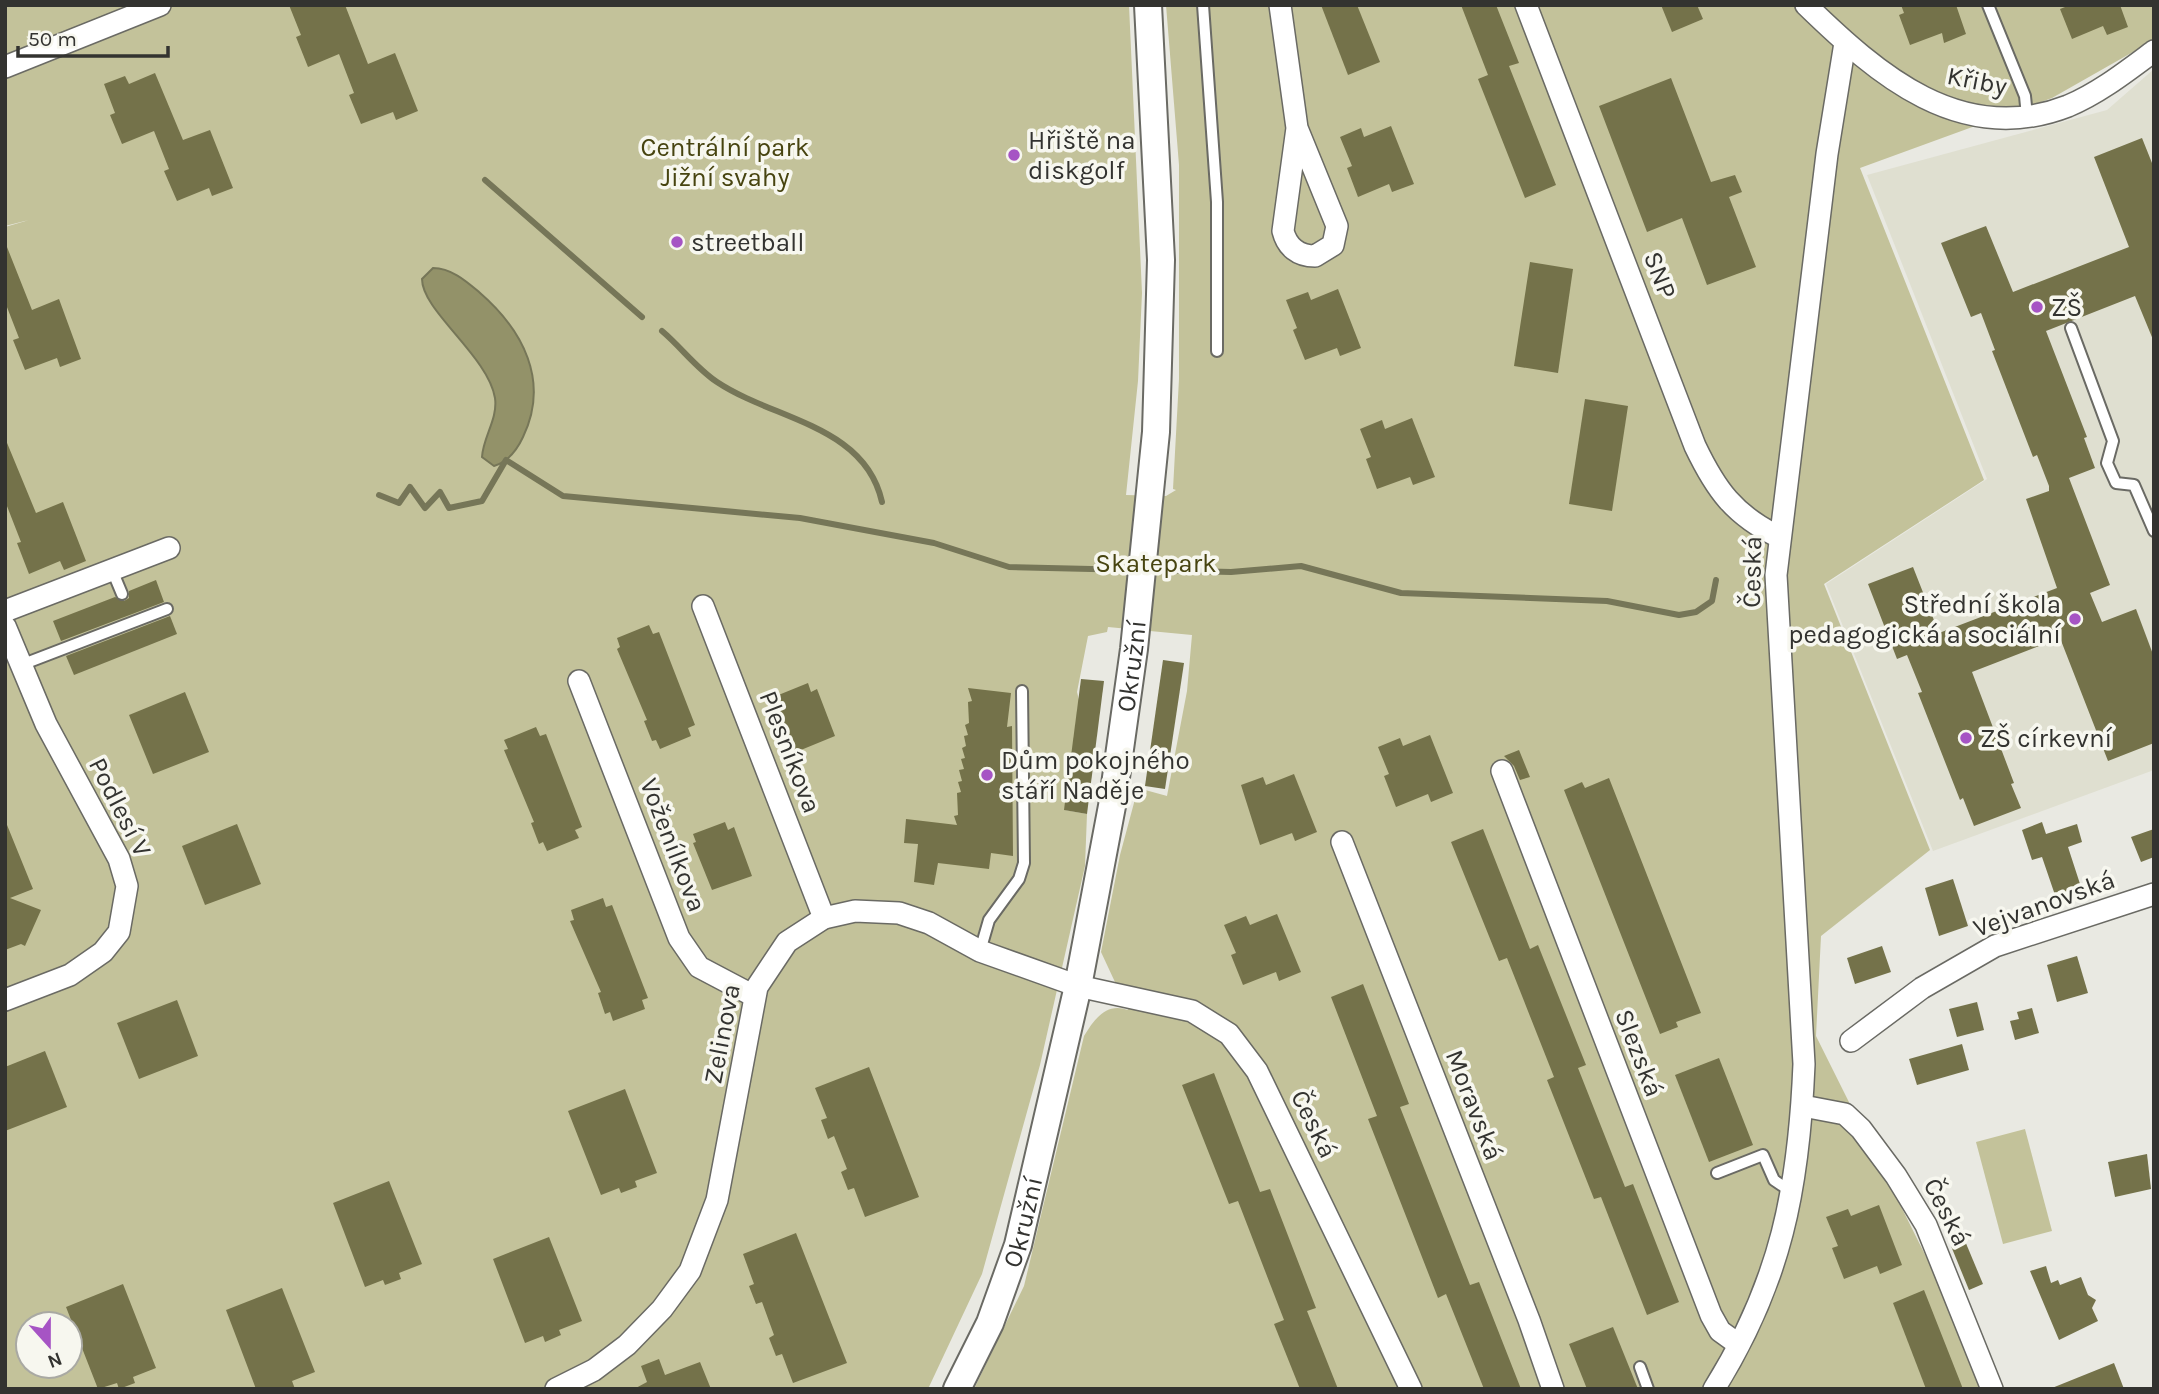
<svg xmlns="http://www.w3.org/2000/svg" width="2159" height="1394" font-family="Karla,sans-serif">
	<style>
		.built { fill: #dfdfd0 }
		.green { fill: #c3c29a; fill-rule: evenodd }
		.water { fill: #939269; stroke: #767658; stroke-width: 2 }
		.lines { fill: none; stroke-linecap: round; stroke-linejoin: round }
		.stream { stroke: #767658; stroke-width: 6 }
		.building { fill: #74724a }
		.service-casing { stroke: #6a6a64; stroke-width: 14 }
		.minor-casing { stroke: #6a6a64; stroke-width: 24 }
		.tertiary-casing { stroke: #6a6a64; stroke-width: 30 }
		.service { stroke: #fff; stroke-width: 10 }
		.minor { stroke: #fff; stroke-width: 21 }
		.tertiary { stroke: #fff; stroke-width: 26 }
		.poi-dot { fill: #a654c4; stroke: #f7f7ef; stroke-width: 2.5 }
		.labels { text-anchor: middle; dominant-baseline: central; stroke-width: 7; stroke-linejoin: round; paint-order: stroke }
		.street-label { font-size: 26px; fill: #333330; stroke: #f7f7ef }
		.poi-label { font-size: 26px; fill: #333330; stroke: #f7f7ef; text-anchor: start }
		.park-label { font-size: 26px; fill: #474410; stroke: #f7f7ef }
	</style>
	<rect width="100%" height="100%" fill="#e9e9e2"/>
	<path class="built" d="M2154,69V770L1933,851L1826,584L1987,479L1867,175L2107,110Z"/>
	<g class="green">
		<path d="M5,5H1129L1142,293L1138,381L1126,495L1166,496L1176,490L1173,489L1179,379V165L1166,5H2154V40L2052,98L1860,168L1984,480L1824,584L1930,850L1821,936L1816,1036L1992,1389H974L1024,1286L1084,1036C1095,1018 1107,1002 1128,1010L1101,952L1120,855L1138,788L1167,796L1187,691L1192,635L1108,627L1107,632L1088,636L1077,692L1079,700L1065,810L1087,814L1085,866L1040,1065L982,1274L928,1389H5V227L29,220L5,226ZM28,1324H70V1366H28Z"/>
		<path d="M2025,1129L2052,1231L2003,1244L1976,1142Z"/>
	</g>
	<path class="water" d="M433,268C451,268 466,281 479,292C523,330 550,381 523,437C517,450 507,462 494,466L482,457C483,437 498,419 495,398C488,356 422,311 422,279Z"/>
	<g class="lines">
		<g class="stream">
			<path d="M485,180L642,317"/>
			<path d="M662,331C681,347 696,368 717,382C774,420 865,425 882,502"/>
			<path d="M379,495L399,503L410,487L425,508L440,492L449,508L482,501L506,460L563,496L800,518L934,543L1009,567L1134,570"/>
			<path d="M1148,570L1231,572L1301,566L1401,593L1607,601L1679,615L1696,612L1712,601L1716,580"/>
		</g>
	</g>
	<g class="building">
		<path d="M289,5H345L368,64L395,53L418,111L396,120L393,112L361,124L349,95L354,93L339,54L308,67L296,37L301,35Z"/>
		<path d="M1321,5H1357L1380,62L1348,75Z"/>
		<path d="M1461,5H1496L1519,63L1509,66L1556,185L1525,198L1478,79L1488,75Z"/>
		<path d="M1661,5H1697L1703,19L1672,32Z"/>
		<path d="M1901,5H1956L1966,34L1944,43L1942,33L1910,45L1899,15L1904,13Z"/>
		<path d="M2070,5H2120L2128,27L2107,35L2103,26L2072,39L2060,9Z"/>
		<path d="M155,73L183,140L210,130L233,188L212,196L209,188L177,201L164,171L169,169L154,131L122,144L110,115L115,113L104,84L125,76L129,84Z"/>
		<path d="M1671,78L1711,182L1735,175L1742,192L1729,197L1756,267L1707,285L1682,218L1647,232L1599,106Z"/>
		<path d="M1391,126L1414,184L1392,192L1389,184L1358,197L1347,168L1352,166L1340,137L1361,128L1364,137Z"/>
		<path d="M2142,138L2154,168V342L2135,296L2046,331L2087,437L2084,438L2095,468L2069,478L2110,585L2090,593L2102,622L2136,609L2154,657V743L2108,761L2060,638L1972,672L2014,783L2011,784L2021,808L1974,826L1963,798L1960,800L1918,693L1922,692L1907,655L1897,659L1868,584L1913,567L1939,633L2057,588L2026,499L2049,491V486L2037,455L2033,457L1992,351L1995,350L1981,313L1971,317L1941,243L1986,226L2013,292L2129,247L2094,157Z"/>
		<path d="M5,242L32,310L59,299L81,359L60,367L57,358L25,370L13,340L19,338L5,302Z"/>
		<path d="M1530,262L1573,269L1558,373L1514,366Z"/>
		<path d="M1338,289L1361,348L1340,356L1337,348L1305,360L1293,330L1297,328L1286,300L1308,292L1311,300Z"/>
		<path d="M1585,399L1628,406L1612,511L1569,504Z"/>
		<path d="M1412,418L1435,477L1413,485L1410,477L1377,489L1366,459L1371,457L1360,429L1382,420L1385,429Z"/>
		<path d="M5,438L36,513L63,502L86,561L64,570L60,561L29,574L17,543L21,542L5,501Z"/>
		<path d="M156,580L164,602L61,641L53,621L115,597L124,601L129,598V591Z"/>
		<path d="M170,616L177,634L74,675L66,656Z"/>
		<path d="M649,625L653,634L659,632L695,725L688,728L691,736L660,749L656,740L652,741L644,721L647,720L617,649L620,647L617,638Z"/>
		<path d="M1163,660L1184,663L1165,789L1145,786Z"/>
		<path d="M1081,679L1104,681L1087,814L1064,810Z"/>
		<path d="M808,683L811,692L817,689L835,736L796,752L775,706L779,704L776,696Z"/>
		<path d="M968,688L1011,693L1007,727L1012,726L1013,856L991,853L989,869L938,863L934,885L914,882L918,844L904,843L906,819L957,825L954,816L958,815L957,793L961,792L958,782L962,781L959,770L964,769L961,759L965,758L962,748L966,746L964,736L968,735L965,725L969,723L968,702L972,701Z"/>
		<path d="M185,692L209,752L153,774L129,715Z"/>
		<path d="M536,727L540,736L546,734L582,827L575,830L579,838L547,851L543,842L539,844L531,823L534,822L504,750L508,749L504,740Z"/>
		<path d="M1430,735L1453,793L1431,802L1428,794L1396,807L1384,776L1389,774L1378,747L1400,738L1403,746Z"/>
		<path d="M1519,750L1530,777L1520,780L1514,766L1504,756Z"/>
		<path d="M1294,774L1317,832L1295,841L1292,833L1260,845L1241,785L1263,777L1266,785Z"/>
		<path d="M1609,778L1701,1013L1676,1022L1678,1027L1660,1034L1564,790L1582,782L1585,788Z"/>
		<path d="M5,820L33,889L10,898L41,910L25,946L21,944L5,950Z"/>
		<path d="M725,822L728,830L734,827L752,876L712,890L693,843L696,842L693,834Z"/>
		<path d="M2042,822L2046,834L2077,824L2082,842L2068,847L2081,887L2055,895L2042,857L2032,860L2022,830Z"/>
		<path d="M237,824L261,884L205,905L182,846Z"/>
		<path d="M1483,829L1530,949L1538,945L1586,1065L1578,1068L1625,1187L1633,1184L1679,1302L1647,1315L1601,1197L1594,1199L1547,1080L1554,1077L1507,958L1499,961L1451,842Z"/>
		<path d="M2154,829V857L2141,862L2131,837Z"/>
		<path d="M1953,879L1968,926L1939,936L1925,888Z"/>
		<path d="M603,898L606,907L612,905L648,998L642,1000L645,1009L613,1021L610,1012L605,1014L598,993L601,992L570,921L574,920L571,910Z"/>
		<path d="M1277,914L1301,972L1279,981L1276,972L1243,985L1231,955L1236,953L1224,925L1246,916L1250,925Z"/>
		<path d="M1882,946L1891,972L1855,984L1847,958Z"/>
		<path d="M2077,956L2088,993L2057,1002L2047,965Z"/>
		<path d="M1363,984L1409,1104L1400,1107L1470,1285L1479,1282L1521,1389H1484L1446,1294L1438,1298L1368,1119L1377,1116L1331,997Z"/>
		<path d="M177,1000L198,1056L139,1079L117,1023Z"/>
		<path d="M1977,1002L1984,1030L1957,1037L1949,1009Z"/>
		<path d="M2032,1008L2039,1033L2015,1040L2010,1021L2019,1019L2017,1012Z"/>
		<path d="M1962,1044L1969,1070L1917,1085L1909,1059Z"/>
		<path d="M45,1051L67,1107L5,1131V1067Z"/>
		<path d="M1719,1058L1753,1145L1709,1162L1675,1075Z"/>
		<path d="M869,1067L919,1197L865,1217L854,1188L848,1190L841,1172L847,1169L834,1136L828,1139L821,1120L827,1118L815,1088Z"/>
		<path d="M1214,1073L1260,1192L1270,1189L1316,1308L1307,1311L1338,1389H1300L1274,1324L1284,1320L1238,1201L1229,1204L1182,1085Z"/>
		<path d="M625,1089L657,1173L635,1181L637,1187L621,1193L619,1188L601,1195L568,1111Z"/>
		<path d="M2147,1154L2151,1189L2115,1197L2108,1162Z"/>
		<path d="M389,1181L422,1264L399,1273L401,1279L385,1285L383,1280L365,1287L333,1203Z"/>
		<path d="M1879,1205L1902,1265L1880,1274L1877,1266L1844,1279L1832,1248L1838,1246L1826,1217L1848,1209L1851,1216Z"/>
		<path d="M796,1233L847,1363L793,1383L782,1354L776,1356L769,1338L774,1335L762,1302L756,1304L749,1286L754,1284L743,1254Z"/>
		<path d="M549,1237L582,1321L559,1330L561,1335L545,1342L543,1336L525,1343L493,1259Z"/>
		<path d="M1965,1241L1983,1284L1969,1290L1951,1246Z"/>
		<path d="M2046,1266L2051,1283L2058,1280L2060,1285L2081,1277L2088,1295L2096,1300L2092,1308L2098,1321L2059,1340L2030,1271Z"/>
		<path d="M123,1284L156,1368L133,1377L135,1383L119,1389L117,1383L98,1389L66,1307Z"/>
		<path d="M282,1288L315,1372L292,1381L295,1389H256L226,1310Z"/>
		<path d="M1924,1290L1963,1389H1926L1893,1303Z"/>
		<path d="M1613,1327L1638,1389H1587L1569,1344Z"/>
		<path d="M659,1359L665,1375L700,1362L711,1389H634L647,1382L641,1366Z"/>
		<path d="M2114,1363L2124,1389H2052V1388Z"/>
	</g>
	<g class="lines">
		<g class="service-casing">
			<g id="service">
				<path d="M1203,5L1217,202V351"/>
				<path d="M1988,5L2025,96L2027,116"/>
				<path d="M2071,328L2113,441L2107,463L2116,483L2134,485L2154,531"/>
				<path d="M112,570L122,594"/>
				<path d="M21,665L167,609"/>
				<path d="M980,951L989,920L1019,879L1024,863L1022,691"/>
				<path d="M1717,1173L1763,1155L1774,1180L1793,1193"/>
				<path d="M1640,1367L1648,1389"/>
			</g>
		</g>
		<g class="minor-casing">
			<g id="minor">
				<path d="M1280,5L1297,128L1337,226L1333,245L1315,256C1298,256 1287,247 1283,231L1297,128"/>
				<path d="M1526,5L1695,446C1716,490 1734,515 1779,537"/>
				<path d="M1806,5C1877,74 1961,148 2068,106C2099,93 2127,71 2154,51"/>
				<path d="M5,67L160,5"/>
				<path d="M703,606L824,918"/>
				<path d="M5,611L169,548"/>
				<path d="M5,626L46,724L119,859L127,886L119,932L103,952L70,975L5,1000"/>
				<path d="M579,681L679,938L699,967L754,996"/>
				<path d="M1502,771L1711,1315L1720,1331L1738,1344"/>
				<path d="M1342,842L1529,1320L1553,1389"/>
				<path d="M1851,1041L1922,988L1995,946L2154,894"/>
				<path d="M1803,1106L1845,1114L1861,1129L1896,1176L1926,1225L1992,1389"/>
				<path d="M556,1389L594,1370L627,1345L662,1309L690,1271L717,1200L757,987L787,942L824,918L855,911L899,913L929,923L980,951L1078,986L1192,1011L1229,1034L1257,1071L1411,1389"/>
				<path d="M1714,1389C1781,1282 1799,1188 1804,1064L1776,575L1827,154L1845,43"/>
			</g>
		</g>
		<g class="tertiary-casing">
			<g id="tertiary">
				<path id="s1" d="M957,1389L990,1323L1018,1245L1078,986L1112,806L1134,649L1156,432L1161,260L1148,5"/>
			</g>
		</g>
		<use href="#service" class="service"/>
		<use href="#minor" class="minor"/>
		<use href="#tertiary" class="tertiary"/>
	</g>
	<g class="poi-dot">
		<circle cx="1014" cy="155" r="7"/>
		<circle cx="677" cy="242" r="7"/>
		<circle cx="2037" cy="307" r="7"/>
		<circle cx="2075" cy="619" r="7"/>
		<circle cx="1966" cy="738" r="7"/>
		<circle cx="987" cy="775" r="7"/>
	</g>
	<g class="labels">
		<g class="street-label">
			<text transform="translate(1977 81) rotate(11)">Křiby</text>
			<text transform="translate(1660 275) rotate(69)">SNP</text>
			<text transform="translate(1752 572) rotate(-89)">Česká</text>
			<text stroke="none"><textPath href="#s1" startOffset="747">Okružní</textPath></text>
			<text transform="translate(790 752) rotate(69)">Plesníkova</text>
			<text transform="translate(120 807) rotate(63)">Podlesí V</text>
			<text transform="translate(673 845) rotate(69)">Voženílkova</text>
			<text transform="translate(2044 904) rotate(-20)">Vejvanovská</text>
			<text transform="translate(722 1034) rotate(-79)">Zelinova</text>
			<text transform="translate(1639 1053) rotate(69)">Slezská</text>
			<text transform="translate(1474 1105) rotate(69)">Moravská</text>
			<text transform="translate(1314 1124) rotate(64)">Česká</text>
			<text transform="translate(1947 1212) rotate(63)">Česká</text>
			<text stroke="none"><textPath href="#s1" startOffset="180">Okružní</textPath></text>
		</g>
		<g class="poi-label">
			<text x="1028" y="140">Hřiště na<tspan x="1028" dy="30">diskgolf</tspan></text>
			<text x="691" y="242">streetball</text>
			<text x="2051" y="307">ZŠ</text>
			<text x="2061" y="604" text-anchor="end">Střední škola<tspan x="2061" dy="30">pedagogická a sociální</tspan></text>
			<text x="1980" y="738">ZŠ církevní</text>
			<text x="1001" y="760">Dům pokojného<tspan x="1001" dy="30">stáří Naděje</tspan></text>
		</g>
		<g class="park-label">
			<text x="725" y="147">Centrální park<tspan x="725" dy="30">Jižní svahy</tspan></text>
			<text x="1156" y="563">Skatepark</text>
		</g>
	</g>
	<rect width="2159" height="1394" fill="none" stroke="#333330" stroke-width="14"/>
	<g transform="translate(49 1345) rotate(159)"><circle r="33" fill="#f7f7ef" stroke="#a9a9a3" stroke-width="2"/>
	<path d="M0-5L12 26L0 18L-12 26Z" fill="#a654c4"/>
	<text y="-10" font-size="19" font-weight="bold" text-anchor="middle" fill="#333330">N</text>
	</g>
	<path d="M18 46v10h150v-10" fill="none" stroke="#333330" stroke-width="3.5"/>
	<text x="28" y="46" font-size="21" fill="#333330" stroke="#f7f7ef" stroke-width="5" paint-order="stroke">50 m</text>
</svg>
